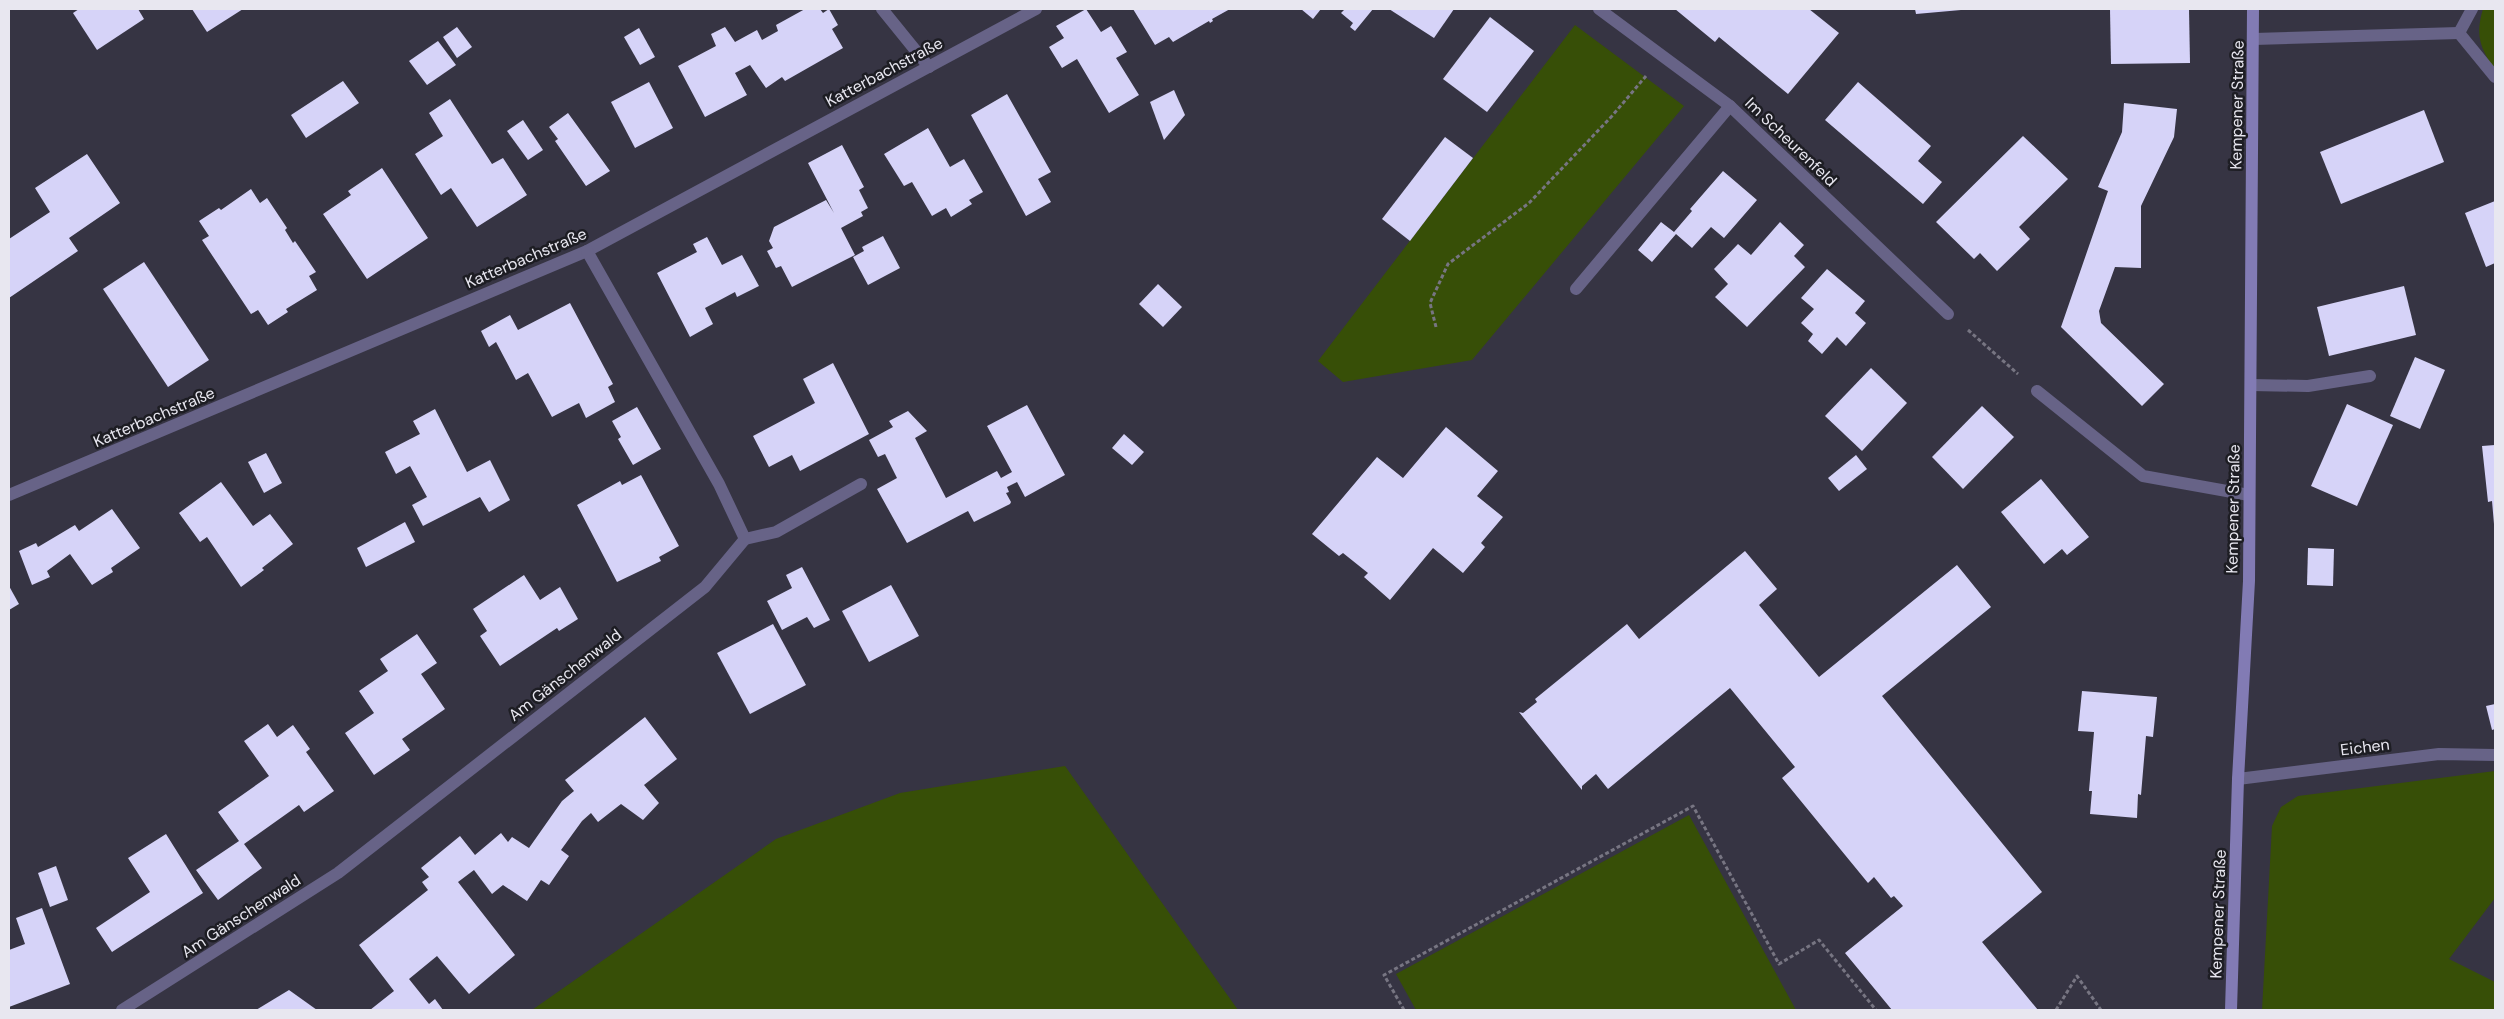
<svg xmlns="http://www.w3.org/2000/svg" width="2504" height="1019" font-family="'DM Sans',sans-serif">
	<style>
		.green { fill: #374f07 }
		.building { fill: #d6d3f8 }
		.lines { fill: none; stroke-linecap: round; stroke-linejoin: round }
		.path { stroke: #777582; stroke-width: 3; stroke-dasharray: 4 2.5; stroke-linecap: butt }
		.service { stroke: #676387; stroke-width: 12 }
		.minor { stroke: #676387; stroke-width: 12 }
		.secondary { stroke: #827bb4; stroke-width: 12 }
		.labels { text-anchor: middle; dominant-baseline: central; stroke-width: 5; stroke-linejoin: round; paint-order: stroke }
		.street-label { font-size: 16px; fill: #e8e7f0; stroke: #1d1d23 }
	</style>
	<rect width="100%" height="100%" fill="#363443"/>
	<g class="green">
		<path d="M2483,9H2495V70C2480,48 2475,35 2483,9Z"/>
		<path d="M1575,25L1684,106L1472,360L1343,382L1318,361Z"/>
		<path d="M1065,766L1238,1010H532L776,839L900,793Z"/>
		<path d="M2495,771V898L2449,959L2495,982V1010H2262L2272,826L2281,807L2298,796Z"/>
		<path d="M1689,815L1796,1010H1416L1396,974Z"/>
	</g>
	<g class="building">
		<path d="M79,9H138L144,19L97,50L73,13Z"/>
		<path d="M192,9H243L207,32Z"/>
		<path d="M805,9H820L823,13L829,9L838,25L832,29L843,48L785,81L782,77L766,88L750,65L735,73L747,95L705,117L678,66L716,46L711,34L725,27L735,42L757,30L762,40L778,31L776,25Z"/>
		<path d="M1086,9L1101,32L1111,26L1127,52L1116,58L1139,95L1109,113L1077,59L1062,68L1049,47L1064,38L1056,26Z"/>
		<path d="M1133,9H1230L1212,19L1213,21L1210,23L1209,21L1173,42L1169,37L1155,45Z"/>
		<path d="M1301,9H1321L1313,19Z"/>
		<path d="M1345,9H1373L1355,31L1350,27L1353,23L1341,13Z"/>
		<path d="M1389,9H1454L1434,38Z"/>
		<path d="M1675,9H1809L1839,33L1788,94L1719,37L1715,42Z"/>
		<path d="M1915,9H1961V10L1916,14Z"/>
		<path d="M2110,9H2189L2190,63L2111,64Z"/>
		<path d="M1490,17L1534,51L1487,112L1443,79Z"/>
		<path d="M457,27L472,47L457,58L443,37Z"/>
		<path d="M639,28L655,57L640,65L624,37Z"/>
		<path d="M438,41L456,65L427,85L409,61Z"/>
		<path d="M343,81L359,103L306,138L291,115Z"/>
		<path d="M649,82L673,128L635,148L611,102Z"/>
		<path d="M1858,82L1931,146L1918,161L1942,182L1923,204L1825,120Z"/>
		<path d="M1174,90L1185,115L1164,140L1150,102Z"/>
		<path d="M1007,94L1051,172L1038,179L1051,202L1026,216L971,115Z"/>
		<path d="M450,99L492,164L503,158L527,195L477,227L451,188L441,195L415,154L443,136L429,113Z"/>
		<path d="M2124,103L2177,109L2174,137L2141,206V268L2115,267L2099,311L2101,323L2164,384L2142,406L2061,327L2108,191L2098,187L2122,132Z"/>
		<path d="M2424,110L2444,162L2341,204L2320,152Z"/>
		<path d="M568,113L610,171L586,186L555,141L558,139L549,127Z"/>
		<path d="M523,120L543,150L528,160L507,131Z"/>
		<path d="M928,128L950,167L964,159L983,192L969,200L972,204L951,217L946,208L932,216L912,182L904,186L884,154Z"/>
		<path d="M2023,136L2068,179L2019,227L2030,239L1997,271L1980,253L1974,259L1936,222Z"/>
		<path d="M1445,137L1473,158L1410,241L1382,219Z"/>
		<path d="M842,145L864,187L859,190L868,208L861,212L863,216L841,228L855,255L792,287L781,266L776,268L767,251L773,248L769,241L774,227L826,200L834,213L808,163Z"/>
		<path d="M87,154L120,203L69,238L78,251L9,298V239L50,212L35,188Z"/>
		<path d="M382,168L428,238L367,279L323,214L351,195L348,191Z"/>
		<path d="M1723,171L1757,200L1724,238L1711,227L1692,248L1676,234L1652,262L1638,250L1661,222L1674,232L1692,211L1690,209Z"/>
		<path d="M251,189L260,203L267,198L287,228L285,230L293,243L295,241L316,272L309,276L317,290L286,309L288,312L268,325L258,310L251,314L202,240L209,236L199,221L219,208L221,210Z"/>
		<path d="M2495,201V263L2486,267L2465,213Z"/>
		<path d="M1780,222L1804,245L1794,256L1805,267L1747,327L1715,297L1728,284L1714,269L1738,244L1751,255Z"/>
		<path d="M883,236L900,268L868,285L853,257L864,251L862,247Z"/>
		<path d="M707,237L722,265L742,255L759,286L737,297L735,292L705,308L713,324L690,337L657,273L697,252L693,244Z"/>
		<path d="M144,262L209,360L168,387L103,289Z"/>
		<path d="M1827,269L1865,301L1855,313L1866,323L1846,346L1837,337L1822,354L1808,341L1813,334L1801,323L1814,309L1801,298Z"/>
		<path d="M1158,284L1182,307L1163,327L1139,304Z"/>
		<path d="M2404,286L2416,335L2329,356L2317,307Z"/>
		<path d="M570,303L613,384L608,387L615,402L586,418L579,403L552,417L528,373L516,380L496,342L489,347L481,331L510,315L518,330Z"/>
		<path d="M2415,357L2445,370L2420,429L2390,416Z"/>
		<path d="M833,363L869,434L800,471L792,455L769,467L753,436L815,403L803,379Z"/>
		<path d="M1871,368L1907,403L1862,451L1825,416Z"/>
		<path d="M2347,404L2393,425L2357,506L2311,486Z"/>
		<path d="M1027,405L1065,475L1025,497L1017,482L1007,487L1009,492L1006,493L1011,502L1010,504L974,522L968,511L907,543L877,489L897,478L885,454L878,457L869,440L893,427L889,421L908,411L927,431L915,438L946,498L997,471L1001,478L1012,472L987,426Z"/>
		<path d="M1982,406L2014,437L1963,489L1932,457Z"/>
		<path d="M637,407L661,449L633,465L618,439L621,437L612,421Z"/>
		<path d="M435,409L467,472L490,460L510,500L489,512L480,497L423,526L412,505L427,497L410,466L396,474L385,452L420,434L413,421Z"/>
		<path d="M1446,427L1498,471L1477,496L1503,517L1481,543L1485,547L1463,573L1433,548L1390,600L1364,577L1368,573L1343,553L1339,556L1312,534L1377,457L1403,478Z"/>
		<path d="M1124,434L1144,452L1132,465L1112,448Z"/>
		<path d="M2495,445V524H2494L2492,501L2488,502L2482,446Z"/>
		<path d="M266,453L282,483L264,493L248,462Z"/>
		<path d="M1856,455L1867,469L1839,491L1828,478Z"/>
		<path d="M641,475L679,546L659,557L661,561L617,582L577,505L620,481L622,485Z"/>
		<path d="M2041,479L2089,537L2067,555L2062,549L2044,564L2001,512Z"/>
		<path d="M221,482L253,526L270,514L293,544L262,568L264,570L241,587L207,537L200,542L179,513Z"/>
		<path d="M112,509L140,548L111,568L113,572L92,585L70,554L47,571L50,577L32,585L19,551L36,543L38,547L75,525L79,531Z"/>
		<path d="M405,522L415,542L366,567L357,548Z"/>
		<path d="M2308,548L2334,549L2333,586L2307,585Z"/>
		<path d="M1745,551L1777,589L1759,605L1819,677L1957,565L1991,607L1882,696L2042,892L1982,942L2038,1010H1892L1845,953L1903,906L1894,896L1891,898L1874,877L1868,883L1782,778L1795,767L1730,688L1608,789L1596,774L1582,786V790L1519,712L1523,713L1537,702L1535,699L1627,624L1639,639Z"/>
		<path d="M802,567L830,620L814,628L807,617L782,630L767,601L792,588L786,575Z"/>
		<path d="M524,575L540,600L560,587L578,619L559,631L557,628L500,666L480,636L487,631L473,609Z"/>
		<path d="M891,585L919,636L869,662L842,611Z"/>
		<path d="M9,586L19,604L9,610Z"/>
		<path d="M773,624L806,685L750,714L717,653Z"/>
		<path d="M417,634L437,663L421,674L445,709L402,739L410,750L374,775L345,733L374,713L359,691L388,671L380,659Z"/>
		<path d="M2082,691L2157,697L2153,737L2146,736L2141,795L2138,794L2137,818L2090,814L2092,791H2089L2094,732L2078,731Z"/>
		<path d="M2495,704V729L2492,730L2486,706Z"/>
		<path d="M645,717L677,759L644,785L659,803L643,820L621,804L598,822L591,813L582,821L561,850L569,856L549,885L541,880L527,901L503,885L492,894L474,870L458,882L515,955L469,994L437,956L409,979L429,1004L435,999L443,1010H370L394,991L359,945L428,890L422,882L429,877L421,868L460,836L475,855L501,833L508,842L512,837L529,848L562,801L574,791L565,780Z"/>
		<path d="M268,724L277,737L293,725L310,749L306,752L334,791L304,812L299,805L244,844L262,868L218,900L196,870L239,841L218,812L269,776L244,741Z"/>
		<path d="M166,834L203,893L112,952L96,928L150,892L128,858Z"/>
		<path d="M56,866L68,900L50,907L38,873Z"/>
		<path d="M42,908L70,984L9,1007V950L25,944L16,918Z"/>
		<path d="M289,990L317,1010H256Z"/>
	</g>
	<g class="lines">
		<g class="path">
			<path d="M1436,327L1430,303L1448,264L1529,203L1612,116L1646,76"/>
			<path d="M1968,330L2018,374"/>
			<path d="M1404,1010L1384,975L1693,806L1779,964L1819,940L1876,1010"/>
			<path d="M2056,1010L2077,976L2101,1010"/>
		</g>
		<g class="service">
			<path d="M1576,289L1730,106"/>
			<path d="M2251,385L2308,386L2370,376"/>
			<path d="M745,539L776,532L861,484"/>
		</g>
		<g class="minor">
			<path d="M882,9L929,67"/>
			<path d="M1599,9L1730,106L1948,314"/>
			<path d="M2459,33L2495,77"/>
			<path d="M2459,33L2472,9"/>
			<path d="M2254,39L2459,33"/>
			<path d="M2037,391L2143,476L2249,495"/>
			<path d="M9,495L587,251L1036,9"/>
			<path d="M2238,779L2439,754L2495,755"/>
			<path d="M122,1010L338,873L705,587L745,539L719,484L587,251"/>
		</g>
		<path class="secondary" d="M2231,1010L2238,779L2249,581L2253,9"/>
	</g>
	<g class="labels">
		<g class="street-label">
			<text transform="translate(884 72) rotate(-28)">Katterbachstraße</text>
			<text transform="translate(2237 105) rotate(-89)">Kempener Straße</text>
			<text transform="translate(1791 142) rotate(44)">Im Scheurenfeld</text>
			<text transform="translate(526 258) rotate(-23)">Katterbachstraße</text>
			<text transform="translate(154 417) rotate(-23)">Katterbachstraße</text>
			<text transform="translate(2233 509) rotate(-89)">Kempener Straße</text>
			<text transform="translate(565 675) rotate(-38)">Am Gänschenwald</text>
			<text transform="translate(2365 747) rotate(-7)">Eichen</text>
			<text transform="translate(2218 914) rotate(-88)">Kempener Straße</text>
			<text transform="translate(241 916) rotate(-33)">Am Gänschenwald</text>
		</g>
	</g>
	<rect width="2504" height="1019" fill="none" stroke="#e8e7f0" stroke-width="20"/>
</svg>
